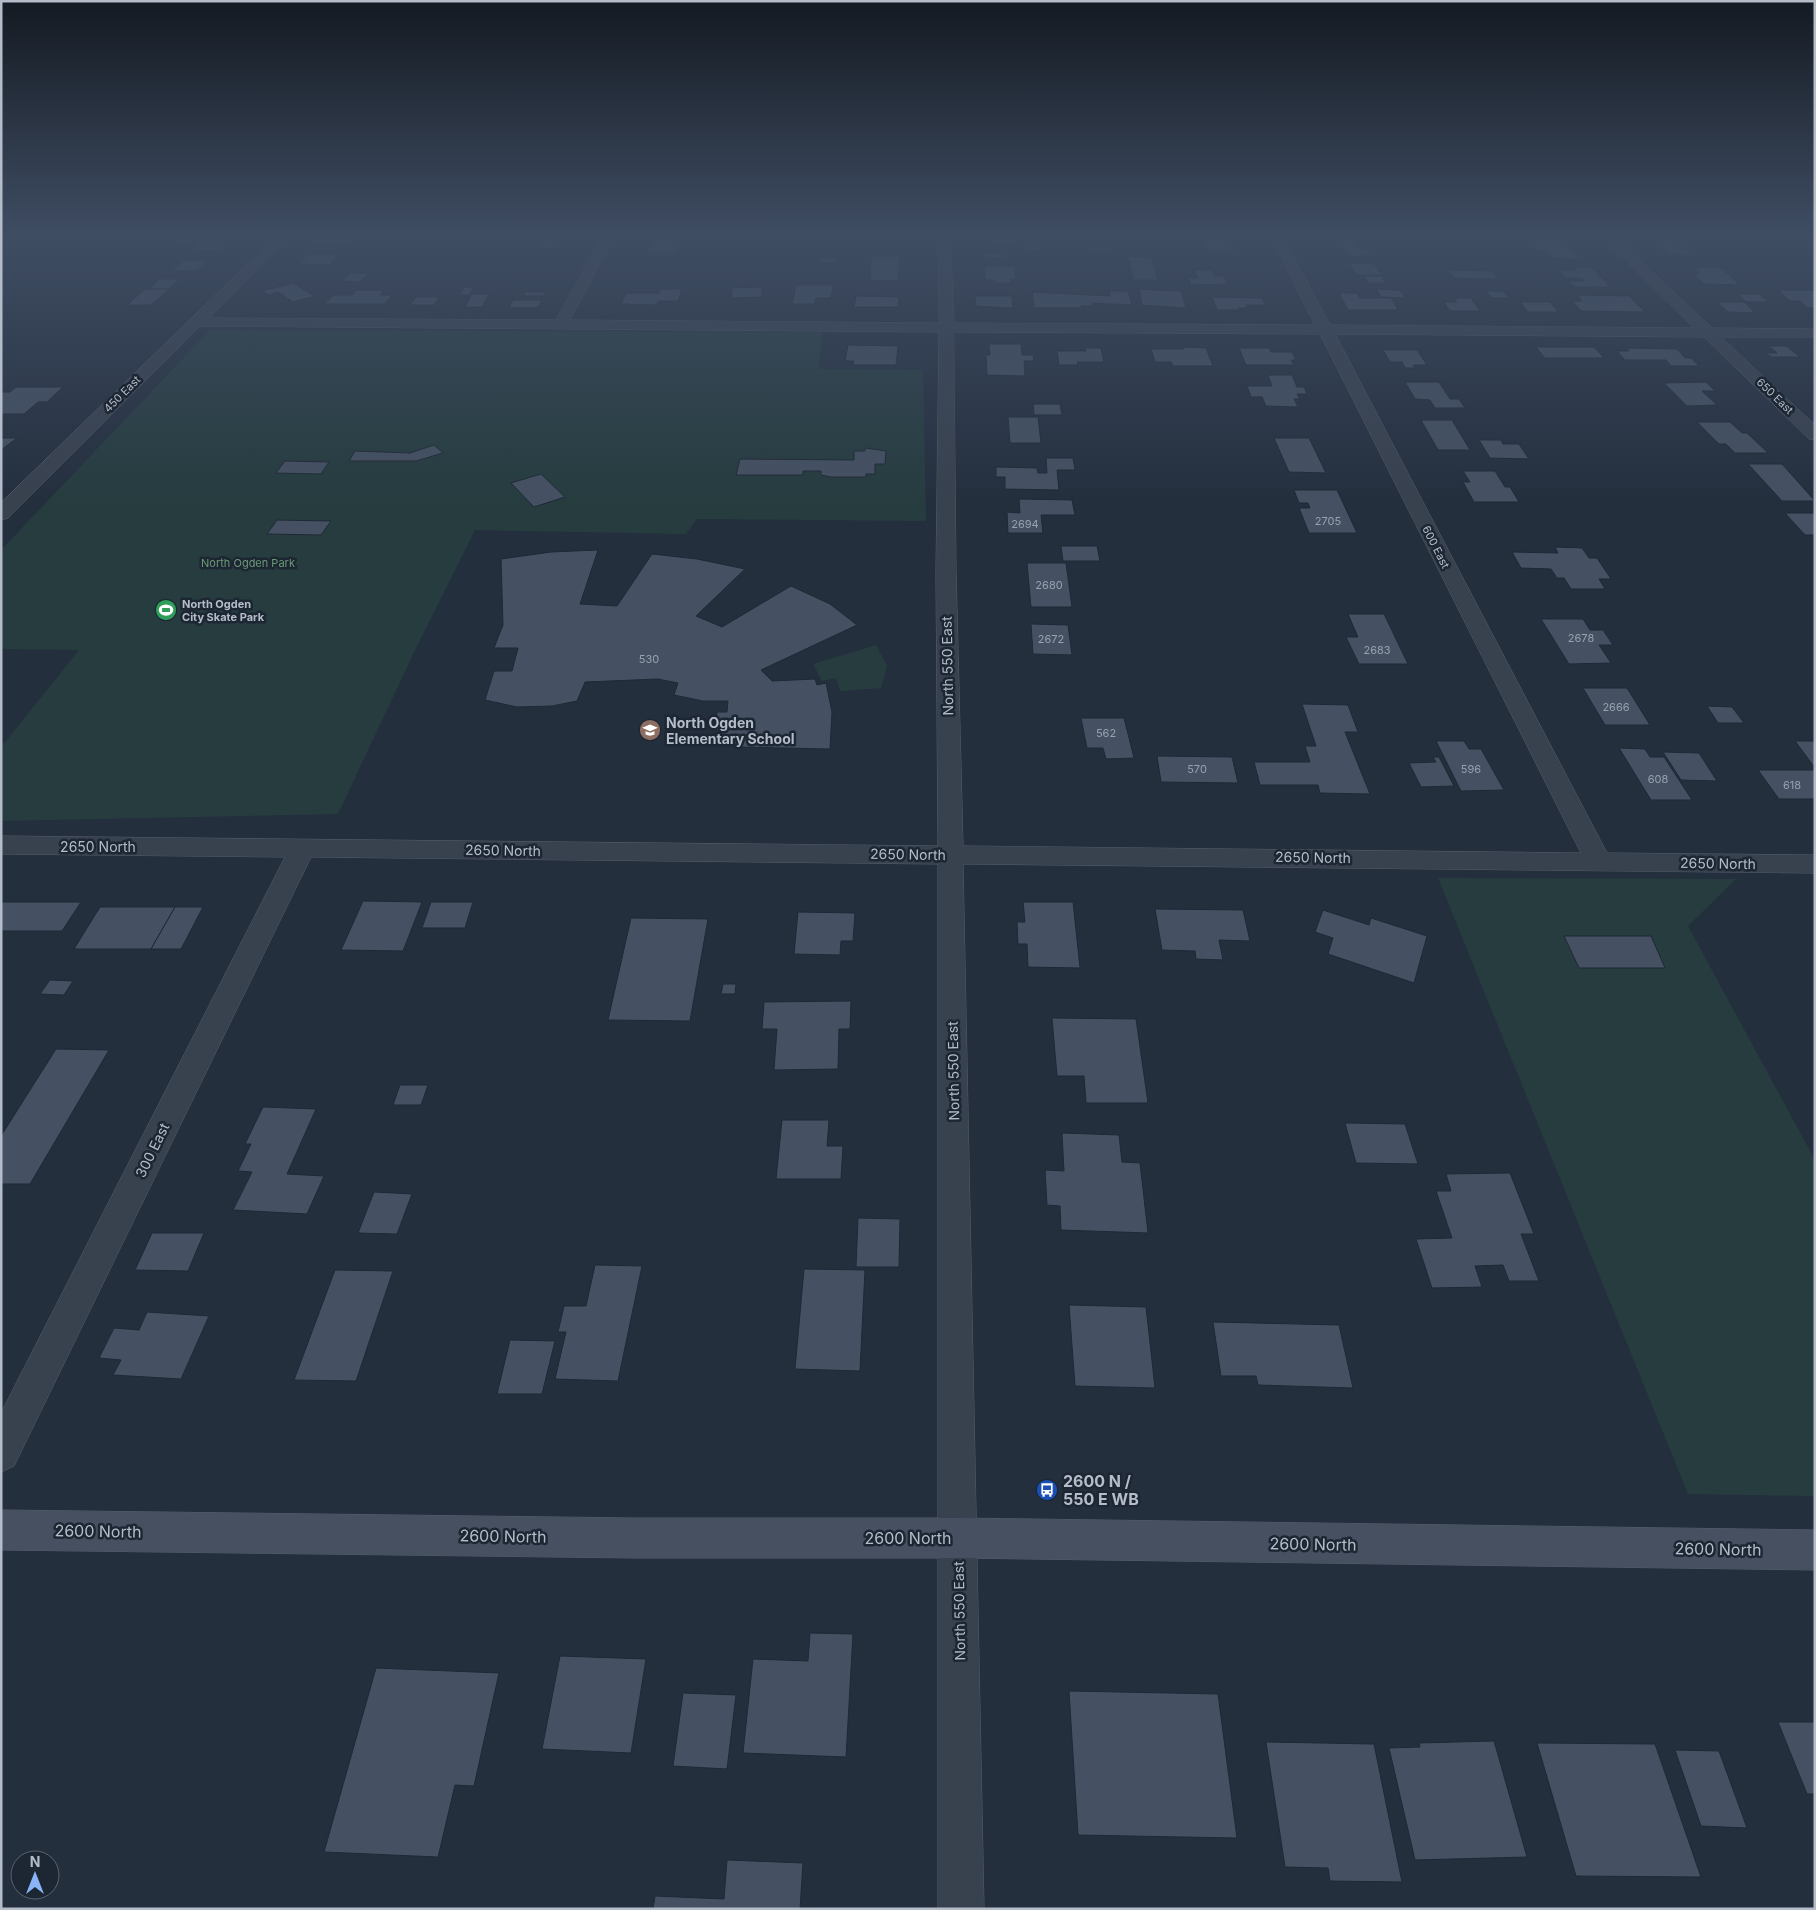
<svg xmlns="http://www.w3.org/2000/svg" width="1816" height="1910" font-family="Inter,sans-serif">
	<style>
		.green { fill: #263c3f }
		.building { fill: #455162; stroke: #1f2835 }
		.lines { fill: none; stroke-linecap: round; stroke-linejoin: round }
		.street-casing { stroke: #565f6c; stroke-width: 1 }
		.secondary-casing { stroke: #565f6c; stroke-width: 1 }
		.street { fill: #38414e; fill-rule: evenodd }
		.secondary { fill: #465061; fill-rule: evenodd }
		.labels { text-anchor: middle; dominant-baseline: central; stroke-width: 5; stroke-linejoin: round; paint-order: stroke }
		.far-street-label { font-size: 11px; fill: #b4bcc9; stroke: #1d2633 }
		.number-label { font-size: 11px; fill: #98a1af }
		.far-park-label { font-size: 11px; fill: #6b9a76; stroke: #1d2633 }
		.far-poi-label { font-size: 11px; font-weight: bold; fill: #b4bcc9; stroke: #1d2633; text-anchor: start }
		.street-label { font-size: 14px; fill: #b4bcc9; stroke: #1d2633 }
		.poi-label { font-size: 14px; font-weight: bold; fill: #b4bcc9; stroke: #1d2633; text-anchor: start }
		.near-poi-label { font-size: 16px; font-weight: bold; fill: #b4bcc9; stroke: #1d2633; text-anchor: start }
		.near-street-label { font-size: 16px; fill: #b4bcc9; stroke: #1d2633 }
	</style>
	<rect width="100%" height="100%" fill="#242f3e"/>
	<g class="green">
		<path d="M210,330L822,332L819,369L923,370L926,521L697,519L686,534L475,530L417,646L338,814L1,821V747L79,650L1,649V550Z"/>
		<path d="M876,645L887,666L881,688L840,691L836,678L822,681L813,664Z"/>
		<path d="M1438,878L1736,879L1688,926L1815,1160V1496L1688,1494Z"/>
	</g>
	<g class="building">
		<path d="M336,233H357L347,244H313L319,237H332Z"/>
		<path d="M544,233H566L558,248H535Z"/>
		<path d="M654,233H683L676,253H646Z"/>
		<path d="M1198,233H1224L1235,252H1208Z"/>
		<path d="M1400,233H1427L1432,240H1405Z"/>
		<rect x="810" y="234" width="25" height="5"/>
		<path d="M1330,234H1357L1362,241H1355L1360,249H1367L1371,256H1349L1345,248H1339Z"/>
		<path d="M1521,236L1560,237L1581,259L1553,258L1546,251H1537L1530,246Z"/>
		<path d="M178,237H197L189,243H170Z"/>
		<path d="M991,239H1017L1018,246H992Z"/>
		<path d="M1650,239H1675L1693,256L1669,255Z"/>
		<path d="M201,241H226L218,251H191Z"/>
		<path d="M1024,243H1040L1041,251H1025Z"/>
		<path d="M1089,247H1106L1107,252H1090Z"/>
		<path d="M985,253L1004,254V258L985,257Z"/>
		<path d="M308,254H339L329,265L300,264Z"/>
		<path d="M871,256H900L898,281L870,280Z"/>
		<path d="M1127,256L1151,257L1158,280H1134Z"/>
		<rect x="820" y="258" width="17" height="5"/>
		<path d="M184,260H208L197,271H172Z"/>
		<path d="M1349,263L1374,264L1382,275H1357Z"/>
		<path d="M984,266H1015L1016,279H1011V283H995V280H985Z"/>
		<path d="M1574,267H1591L1610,287H1575L1569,281H1585L1581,278H1565L1558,270H1577Z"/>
		<path d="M1693,267H1720L1740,285L1704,284L1692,274H1700Z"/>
		<path d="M1194,270H1211L1214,276H1223L1227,284L1191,285L1188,278H1198Z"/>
		<path d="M1448,270L1492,271L1498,279L1454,278Z"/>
		<path d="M350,273H369L360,282L342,281Z"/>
		<path d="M1364,276H1382L1386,283H1368Z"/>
		<path d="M159,279H180L169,289H149Z"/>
		<path d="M293,283L315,296L293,302L278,292L268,295L262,291Z"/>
		<path d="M796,285H833L831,298H816L815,304H792Z"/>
		<path d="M464,287H474L469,295H459Z"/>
		<path d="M762,287V297L732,298V288Z"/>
		<path d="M145,289H169L151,305H127Z"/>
		<path d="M661,289H682L678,301H658L656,305L621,304L626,293H659Z"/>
		<path d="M1139,289L1181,291L1186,308L1142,305Z"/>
		<path d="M1376,289L1400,290L1405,298L1381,297Z"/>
		<path d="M356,290H384L380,295H392L385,304H325L333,295H352Z"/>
		<path d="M1778,290H1815V308H1807L1800,301H1790Z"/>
		<path d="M1109,291H1128L1132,305L1092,303V306H1081L1082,308H1034L1032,292L1110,296Z"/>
		<path d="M1485,291H1503L1509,298H1492Z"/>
		<path d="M525,292H546L544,296H524Z"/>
		<path d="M1339,293H1357L1360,298H1391L1398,310H1348Z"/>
		<path d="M472,294H489L482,307H465Z"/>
		<path d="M1738,294H1759L1768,302H1746Z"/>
		<path d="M1577,295L1629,296L1645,312L1581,311L1572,301H1582Z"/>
		<path d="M856,296L899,297L898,307H854Z"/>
		<path d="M975,296H1012L1013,308L976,306Z"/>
		<path d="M416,297H439L434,305H410Z"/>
		<path d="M1212,297L1262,298L1265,305H1246L1247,308H1238L1239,310H1217Z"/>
		<path d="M1453,298H1471L1480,311H1450L1444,302H1457Z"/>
		<path d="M513,300H542L539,306L534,308H509Z"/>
		<path d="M1520,302H1550L1558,312H1528Z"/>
		<path d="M1717,302H1744L1755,313L1728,312Z"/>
		<path d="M989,344H1021L1022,355H1033L1034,361H1024L1025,376L987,375L986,355H990Z"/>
		<path d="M848,345L898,346L896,365H853L854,361H845Z"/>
		<path d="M1769,346H1786L1800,357H1771L1766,353H1777Z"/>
		<path d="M1184,347L1206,348L1213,366H1173L1171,362H1155L1151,349H1184Z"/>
		<path d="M1536,347H1594L1604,358H1545Z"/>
		<path d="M1085,348H1101L1104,362H1077L1078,365H1059L1057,351H1086Z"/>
		<path d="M1239,348H1269L1271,352H1292L1296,360H1291L1294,365H1246Z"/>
		<path d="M1627,348L1677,349L1685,358H1691L1699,366H1671L1666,360H1625L1617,351H1629Z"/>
		<path d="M1383,350H1417L1427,365H1413L1415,368H1405L1402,362H1390Z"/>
		<path d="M1268,375H1292L1297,387H1304L1307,394H1297L1300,399H1294L1298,407L1266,406L1262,397H1251L1247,386H1272Z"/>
		<path d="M1405,382H1439L1450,399H1459L1465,408H1435L1430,400L1415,399Z"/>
		<path d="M1706,382L1715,391H1702L1717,405L1687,406L1664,383Z"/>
		<path d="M16,387H63L47,402H38L24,414H1V392H10Z"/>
		<path d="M1033,404H1060L1062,415H1034Z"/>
		<path d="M1008,417H1038L1041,443H1010Z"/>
		<path d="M1421,420H1452L1470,450H1438Z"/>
		<path d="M1697,422H1730L1742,433H1747L1768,453H1735L1726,444H1719Z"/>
		<path d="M1,438H17L1,450Z"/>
		<path d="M1274,438H1309L1326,473L1289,472Z"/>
		<path d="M1479,440H1501L1503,444H1519L1529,459L1490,458Z"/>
		<path d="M434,445L443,453L416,461H349L355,451L410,453Z"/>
		<path d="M865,448L886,451L885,464H875V474H866V477H831L821,475V471H803V475H736L740,459L854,460V451H865Z"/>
		<path d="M1046,458H1073L1075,470H1057L1059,490L1005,489V477H996V467L1037,468L1038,473H1047Z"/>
		<path d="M285,461L329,462L321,474L276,473Z"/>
		<path d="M1748,464H1782L1815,501H1782Z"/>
		<path d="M1463,471H1495L1505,487H1510L1519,502H1474L1463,482H1470Z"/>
		<path d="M541,474L565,497L534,507L511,483Z"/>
		<path d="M1294,490H1337L1357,533H1309L1299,508H1310L1308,503H1299Z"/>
		<path d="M1019,499L1072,500L1075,515H1041L1043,533H1008L1007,512L1020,513Z"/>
		<path d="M1785,513H1815V535H1805Z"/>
		<path d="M277,520L331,521L321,535L267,534Z"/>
		<path d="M1061,546H1097L1100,561H1063Z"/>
		<path d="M1555,547L1582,548L1589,558H1597L1611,579H1599L1605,589H1571L1564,578H1557L1551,569L1521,568L1512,552L1558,553Z"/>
		<path d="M598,550L580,604L617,606L652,554L697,559L745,569L696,616L722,627L791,586L830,604L857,625L761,670L772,681L815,679L817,685L826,683L832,712L830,749L736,747L716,730L717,712H727L728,701H703L674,695L678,683L658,679L585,682L577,701L552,706L517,707L485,700L494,671H512L518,648H494L503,625L501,559L551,552Z"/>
		<path d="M1027,563H1066L1072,607H1031Z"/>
		<path d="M1348,614H1384L1408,664H1359L1346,637H1358Z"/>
		<path d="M1541,619H1583L1590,630H1603L1613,645H1599L1611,663L1569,664Z"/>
		<path d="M1031,624L1068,625L1072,655L1033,654Z"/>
		<path d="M1583,688H1627L1650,725H1605Z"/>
		<path d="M1302,704L1348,705L1358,732H1345L1370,794L1320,793L1318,785H1260L1254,762H1310L1305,746H1316Z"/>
		<path d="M1707,706L1732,707L1744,723H1718Z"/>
		<path d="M1081,718H1124L1134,758L1106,759L1103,748H1087Z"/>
		<path d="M1436,741H1464L1469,749H1481L1504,790L1461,791Z"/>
		<path d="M1795,741H1815V768Z"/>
		<path d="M1619,748L1645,749L1650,757H1664L1692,800H1651Z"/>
		<path d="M1663,752L1699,753L1717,781L1681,780Z"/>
		<path d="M1157,756L1232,757L1238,783L1161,782Z"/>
		<path d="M1433,757H1439L1454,786L1421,787L1409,763L1436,762Z"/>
		<path d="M1758,770H1815V799H1779Z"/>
		<path d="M363,901L422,902L403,951L341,950Z"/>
		<path d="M1,902H81L62,931H1Z"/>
		<path d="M431,902H473L465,928H422Z"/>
		<path d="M1023,902H1073L1080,968L1028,967L1027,944H1018L1017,922H1025Z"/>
		<path d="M100,907H175L151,949H74Z"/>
		<path d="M175,907H203L181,949H151Z"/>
		<path d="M1155,909L1243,910L1250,941L1219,940L1223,960L1196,959L1195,951L1162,950Z"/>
		<path d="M1323,910L1369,925L1371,918L1427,936L1414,983L1328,954L1333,938L1315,932Z"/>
		<path d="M798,912L855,913L853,941H841L840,955L794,954Z"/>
		<path d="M631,918L708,919L690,1021L608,1020Z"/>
		<path d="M1564,936H1651L1665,968H1579Z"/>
		<path d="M50,980L73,981L64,995L40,994Z"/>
		<path d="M723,984H736L735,994H721Z"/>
		<path d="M851,1001L850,1029H839L838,1069L774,1070L777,1029H762L764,1002Z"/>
		<path d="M1052,1018L1136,1019L1148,1103H1086L1084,1076H1057Z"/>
		<path d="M56,1049L109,1050L30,1184H1V1136Z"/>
		<path d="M400,1085H428L421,1105H393Z"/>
		<path d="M263,1107L316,1109L287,1174L324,1176L307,1214L233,1210L252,1172L238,1171L251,1144H245Z"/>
		<path d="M782,1120H829L827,1146H843L841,1179H776Z"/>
		<path d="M1345,1123L1405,1124L1418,1164L1356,1163Z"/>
		<path d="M1062,1133L1119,1135L1122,1162L1140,1163L1148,1233L1061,1230L1060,1206L1047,1205L1045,1170L1064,1171Z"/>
		<path d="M1510,1173L1534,1234H1521L1539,1281H1509L1503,1265L1475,1266L1482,1287L1432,1288L1416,1239L1452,1238L1436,1191H1451L1446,1174Z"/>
		<path d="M374,1192L412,1194L397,1234L358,1233Z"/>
		<path d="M858,1218L900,1219L899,1267H856Z"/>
		<path d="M152,1233H204L188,1271L135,1270Z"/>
		<path d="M595,1265L642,1266L618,1381L555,1379L566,1332H558L564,1306H586Z"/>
		<path d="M804,1269L865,1270L860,1371L795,1369Z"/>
		<path d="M335,1270L393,1271L356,1381L294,1380Z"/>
		<path d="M1069,1305L1146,1307L1155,1388L1075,1386Z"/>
		<path d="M147,1312L209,1316L181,1379L113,1375L121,1360L99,1358L114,1328L139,1330Z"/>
		<path d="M1213,1322L1339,1325L1353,1388L1258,1385L1256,1376H1221Z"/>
		<path d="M510,1340L555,1341L542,1394H497Z"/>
		<path d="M810,1633L853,1634L846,1757L743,1753L753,1659L808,1661Z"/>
		<path d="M560,1656L646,1659L631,1753L542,1749Z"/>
		<path d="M376,1668L499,1673L474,1786L455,1785L438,1857L324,1852Z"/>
		<path d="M1069,1691L1218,1694L1237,1838L1078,1835Z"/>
		<path d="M683,1693L736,1695L727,1769L673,1766Z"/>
		<path d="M1778,1722H1815V1794H1807Z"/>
		<path d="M1494,1741L1527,1857L1415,1860L1389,1748L1420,1747L1419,1743Z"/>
		<path d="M1266,1742L1374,1744L1402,1882L1330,1881L1328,1868L1285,1867Z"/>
		<path d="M1537,1743L1655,1744L1701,1877L1576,1876Z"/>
		<path d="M1675,1750L1719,1751L1747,1828L1701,1826Z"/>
		<path d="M727,1860L803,1863L800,1909H653L655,1896L724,1899Z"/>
	</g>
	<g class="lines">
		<g class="street-casing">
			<path id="street" d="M280,233H293L209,318L556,320L604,233H616L570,320L939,323L938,233H950L954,323L1315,325L1269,233H1281L1330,325L1694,328L1598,233H1611L1712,328L1815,329V337H1721L1815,425V440L1809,439L1704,337L1335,334L1607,853L1815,855V873L963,864L984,1909H938V864L311,857L14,1466L1,1472V1413L285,857L1,854V836L938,846L936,572L939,332L200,326L8,518L1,520V503ZM954,332L1320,334L1581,853L963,846L956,572Z"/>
		</g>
		<g class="secondary-casing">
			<path id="secondary" d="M1,1510L634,1518H958L1815,1530V1570L958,1558H634L1,1550Z"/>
		</g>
		<use href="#street" class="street"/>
		<use href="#secondary" class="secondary"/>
	</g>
	<linearGradient id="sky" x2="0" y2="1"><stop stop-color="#141a22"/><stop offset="0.47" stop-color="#3f4d63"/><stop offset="1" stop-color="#3f4d63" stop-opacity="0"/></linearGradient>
	<rect width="1816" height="500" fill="url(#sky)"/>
	<defs>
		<g id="stadium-disc" transform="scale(1.125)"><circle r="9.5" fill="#2e9e5b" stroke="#1d2633"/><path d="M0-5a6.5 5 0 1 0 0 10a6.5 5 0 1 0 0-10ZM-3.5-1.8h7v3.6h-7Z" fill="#fff"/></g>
		<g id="school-disc" transform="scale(1.125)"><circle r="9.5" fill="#8d6e63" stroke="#1d2633"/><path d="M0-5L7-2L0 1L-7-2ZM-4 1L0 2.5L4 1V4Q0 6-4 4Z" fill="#fff"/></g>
		<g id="bus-disc" transform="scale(1.125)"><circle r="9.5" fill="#1a4fb4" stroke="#1d2633"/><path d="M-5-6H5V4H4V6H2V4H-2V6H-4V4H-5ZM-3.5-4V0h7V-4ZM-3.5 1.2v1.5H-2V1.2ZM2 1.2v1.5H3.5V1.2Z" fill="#fff"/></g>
	</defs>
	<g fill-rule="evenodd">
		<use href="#stadium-disc" x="166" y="610"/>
		<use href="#school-disc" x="650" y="730"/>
		<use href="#bus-disc" x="1047" y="1490"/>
	</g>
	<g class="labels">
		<g class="far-street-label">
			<text transform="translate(122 394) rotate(-45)">450 East</text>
			<text transform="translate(1775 396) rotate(44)">650 East</text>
			<text transform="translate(1436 547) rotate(63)">600 East</text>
		</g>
		<g class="number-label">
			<text x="1328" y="521">2705</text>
			<text x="1025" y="524">2694</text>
			<text x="1049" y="585">2680</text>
			<text x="1581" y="638">2678</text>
			<text x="1051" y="639">2672</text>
			<text x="1377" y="650">2683</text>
			<text x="649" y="659">530</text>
			<text x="1616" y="707">2666</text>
			<text x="1106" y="733">562</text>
			<text x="1197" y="769">570</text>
			<text x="1471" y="769">596</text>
			<text x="1658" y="779">608</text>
			<text x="1792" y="785">618</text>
		</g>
		<g class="far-park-label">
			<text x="248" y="563">North Ogden Park</text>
		</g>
		<g class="far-poi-label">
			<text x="182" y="604">North Ogden<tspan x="182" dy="13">City Skate Park</tspan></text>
		</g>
		<g class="street-label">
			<text transform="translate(947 666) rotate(-91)">North 550 East</text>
			<text x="98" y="846">2650 North</text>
			<text transform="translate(503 850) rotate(1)">2650 North</text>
			<text transform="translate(908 854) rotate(1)">2650 North</text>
			<text transform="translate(1313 857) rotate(1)">2650 North</text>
			<text transform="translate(1718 863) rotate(1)">2650 North</text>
			<text transform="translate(953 1071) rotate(-91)">North 550 East</text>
			<text transform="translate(152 1150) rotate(-64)">300 East</text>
			<text transform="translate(959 1611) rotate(-91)">North 550 East</text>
		</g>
		<g class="poi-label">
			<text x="666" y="722">North Ogden<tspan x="666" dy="16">Elementary School</tspan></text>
		</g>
		<g class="near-poi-label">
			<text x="1063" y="1481">2600 N /<tspan x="1063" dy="18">550 E WB</tspan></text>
		</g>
		<g class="near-street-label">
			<text transform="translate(98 1531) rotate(1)">2600 North</text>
			<text transform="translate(503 1536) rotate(1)">2600 North</text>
			<text x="908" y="1538">2600 North</text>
			<text transform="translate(1313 1544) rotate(1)">2600 North</text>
			<text transform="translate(1718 1549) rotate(1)">2600 North</text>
		</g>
	</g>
	<rect width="1816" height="1910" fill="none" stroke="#b4bcc9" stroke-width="5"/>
	<g transform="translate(35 1875)"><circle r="24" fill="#1d2633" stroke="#59626f"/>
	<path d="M0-4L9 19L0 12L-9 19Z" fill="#8ab4f8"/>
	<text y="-8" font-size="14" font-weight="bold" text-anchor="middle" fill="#b4bcc9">N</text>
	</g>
</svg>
